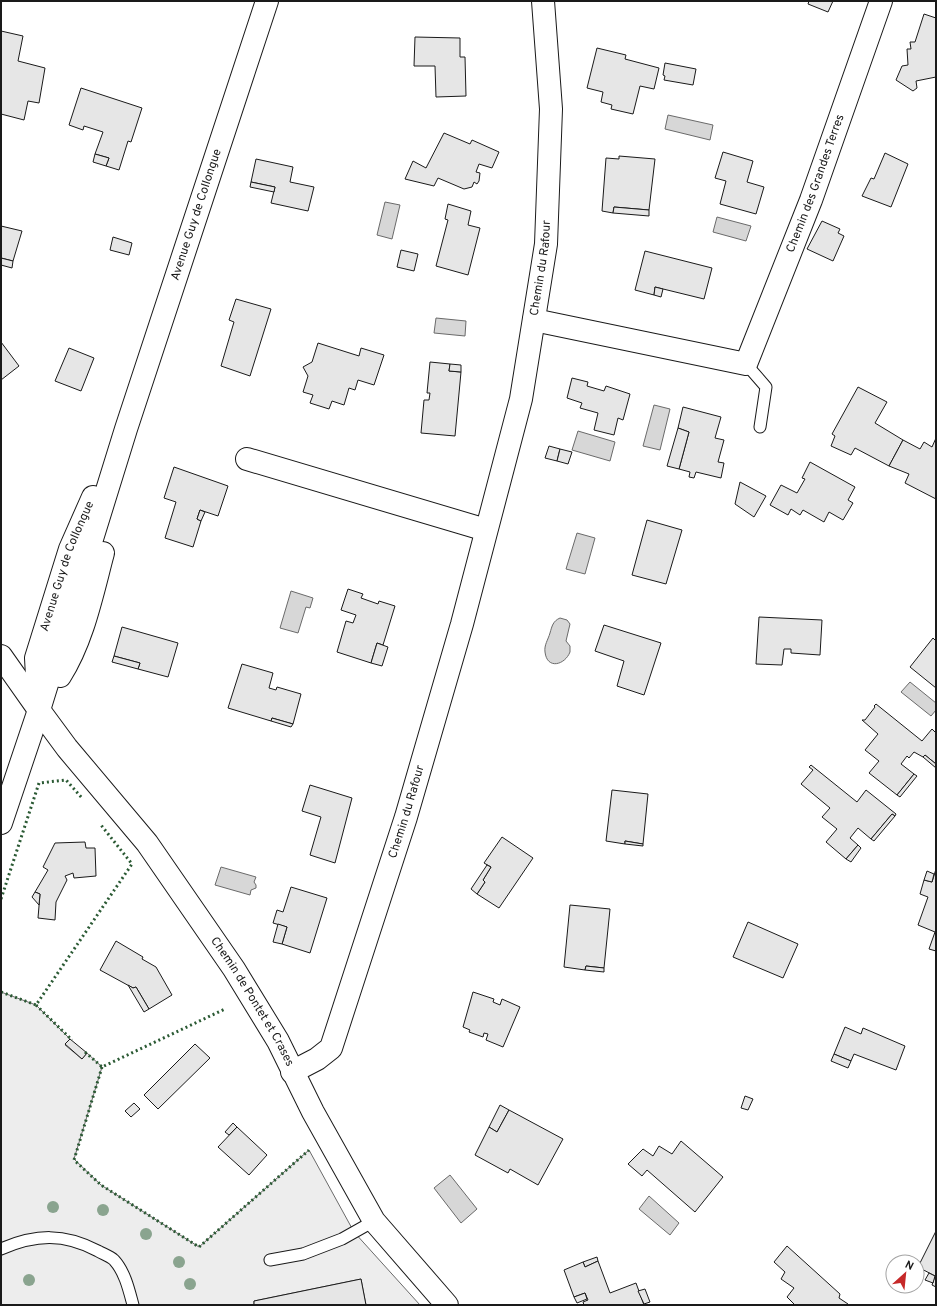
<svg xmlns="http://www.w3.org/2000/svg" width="937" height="1306" font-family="Overpass,sans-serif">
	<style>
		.built { fill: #ededed; stroke: #6a6a6a }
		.water { fill: #d7d7d7; stroke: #6a6a6a }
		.building { fill: #e6e6e6; stroke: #1a1a1a }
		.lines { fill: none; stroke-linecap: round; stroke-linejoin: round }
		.service-casing { stroke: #1a1a1a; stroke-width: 13 }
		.minor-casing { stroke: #1a1a1a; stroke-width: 24 }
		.secondary-casing { stroke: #1a1a1a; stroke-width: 24 }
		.service { stroke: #fff; stroke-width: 11 }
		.minor { stroke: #fff; stroke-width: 22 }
		.secondary { stroke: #fff; stroke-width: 22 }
		.hedge { stroke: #2b5a34; stroke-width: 3; stroke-dasharray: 2 3; stroke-linecap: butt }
		.tree { fill: #8aa48f }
		.labels { text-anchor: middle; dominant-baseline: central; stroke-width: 3; stroke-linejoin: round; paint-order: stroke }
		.street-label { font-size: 12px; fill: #1a1a1a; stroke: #fff }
	</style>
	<rect width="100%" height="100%" fill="#fff"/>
	<path class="built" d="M1,992L36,1005L70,1039L65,1045L82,1059L87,1053L102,1067L74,1159L101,1185L199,1247L309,1150L354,1232L420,1305H366L361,1279L254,1301V1305H1Z"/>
	<g class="water">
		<path d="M668,115L713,125L710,140L665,129Z"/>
		<path d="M385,202L400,205L392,239L377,235Z"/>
		<path d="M717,217L751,226L746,241L713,232Z"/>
		<path d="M436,318L466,321L465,336L434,333Z"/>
		<path d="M654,405L670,409L660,450L643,446Z"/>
		<path d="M578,431L615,442L610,461L572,450Z"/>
		<path d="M577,533L595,538L585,574L566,569Z"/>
		<path d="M291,591L313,598L310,608L306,607L298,633L280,628Z"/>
		<path d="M560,618L567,620L570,624L566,641L570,646V652C565,665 547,670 545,652C544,645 548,640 550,633C552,626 553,621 560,618Z"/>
		<path d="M910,682L936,703V710L931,716L901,692Z"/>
		<path d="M221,867L256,877L254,882L256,885V888L251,890L250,895L215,885Z"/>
		<path d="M450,1175L477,1209L461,1223L434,1188Z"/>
		<path d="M649,1196L679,1223L670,1235L639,1209Z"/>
	</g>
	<g class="building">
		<path d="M809,1H833L828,12L808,4Z"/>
		<path d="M924,14L936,18V77L916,81L917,88L913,91L896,80L902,66L908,65L907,49H911L910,42H915Z"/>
		<path d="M1,31L23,36L18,61L45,68L39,103L28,101L24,120L1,114Z"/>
		<path d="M415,37L460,38V57H465L466,96L436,97L435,66H414Z"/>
		<path d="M597,48L626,55L625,59L659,68L654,89L640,86L633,114L611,109L612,105L601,102L603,92L587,88Z"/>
		<path d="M665,63L696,69L693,85L664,80L665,76L663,75Z"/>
		<path d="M81,88L142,108L131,142L128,141L119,170L106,166L109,158L95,154L103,132L84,126L83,130L69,125Z"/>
		<path d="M444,133L470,144L472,140L499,152L492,168L479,164L476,172L480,173L479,181L477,184L474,182L472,187L464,189L438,178L434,186L405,179L413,161L426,168Z"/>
		<path d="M723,152L753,161L747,182L764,187L756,214L720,204L726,181L715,178Z"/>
		<path d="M885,153L908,164L891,207L862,196L871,178L874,179Z"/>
		<path d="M95,154L109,158L106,166L93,162Z"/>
		<path d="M619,156L655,159L649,210L614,207L613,213L602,211L606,158L619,159Z"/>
		<path d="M256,159L293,167L290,182L314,187L308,211L271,203L275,187L251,182Z"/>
		<path d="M251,182L275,187L274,192L250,187Z"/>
		<path d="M448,204L471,211L468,225L480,228L468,275L436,266L448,220L445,219Z"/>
		<path d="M614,207L649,210V216L613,213Z"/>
		<path d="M822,221L840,229L838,233L844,236L833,261L807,249Z"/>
		<path d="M1,226L22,231L13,261L1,258Z"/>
		<path d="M113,237L132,243L129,255L110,250Z"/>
		<path d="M401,250L418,254L414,271L397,267Z"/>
		<path d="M645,251L712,268L704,299L655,287L654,295L635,290Z"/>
		<path d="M1,258L13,261L12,268L1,265Z"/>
		<path d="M655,287L663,289L661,297L654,295Z"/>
		<path d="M236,299L271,309L250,376L221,366L234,322L229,320Z"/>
		<path d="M1,342L19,366L1,380Z"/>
		<path d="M318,343L359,356L361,348L384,355L374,385L358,380L355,390L349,388L344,405L332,401L329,409L310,403L313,395L303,392L308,376L303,367L312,362Z"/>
		<path d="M69,348L94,358L81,391L55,381Z"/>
		<path d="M430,362L450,364L449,371L461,372L455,436L421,433L424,400H429L430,393H427Z"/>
		<path d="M450,364L461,365V372L449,371Z"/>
		<path d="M572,378L588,382L587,386L604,391L606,386L630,394L623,420L618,418L614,435L594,430L598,413L580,408L582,403L567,398Z"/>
		<path d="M858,387L887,402L875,423L903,440L889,466L855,448L851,455L831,446L835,436L832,434Z"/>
		<path d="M683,407L721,417L715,438L724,440L718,462L724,463L721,478L696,472L694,478L689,477L690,472L679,469L689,432L678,428Z"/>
		<path d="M678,428L689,432L679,469L667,466Z"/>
		<path d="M936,438V499L905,483L909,474L889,466L903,440L920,449L924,442L932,447Z"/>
		<path d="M549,446L560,449L557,461L545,458Z"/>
		<path d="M560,449L572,452L568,464L557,461Z"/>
		<path d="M810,462L855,487L848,500L853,503L843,520L829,512L824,522L803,510L800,515L791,509L788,515L770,505L781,485L797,493L805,479L802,478Z"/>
		<path d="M174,467L228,486L218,516L200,510L197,519L201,521L193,547L165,538L176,502L164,498Z"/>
		<path d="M740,482L766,496L754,517L735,504Z"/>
		<path d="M200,510L205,512L201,521L197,519Z"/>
		<path d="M647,520L682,530L666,584L632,575Z"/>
		<path d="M348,589L363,594L361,598L378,604L379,601L395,606L383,645L377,643L371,663L337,652L346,621L353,623L356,615L341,610Z"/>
		<path d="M759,617L822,620L820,655L791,653V649H784L782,665L756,664Z"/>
		<path d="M604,625L661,643L644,695L617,686L624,661L595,651Z"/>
		<path d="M122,627L178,643L168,677L138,669L140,663L114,656Z"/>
		<path d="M933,638L936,641V688L910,667Z"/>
		<path d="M377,643L388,647L382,666L371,663Z"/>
		<path d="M114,656L140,663L138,669L112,662Z"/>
		<path d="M242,664L273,673L269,688L276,690L277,687L301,694L293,724L272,718L271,721L228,708Z"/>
		<path d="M876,704L922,741L932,729L936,733V764L925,755L923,757L914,752L909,758L907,756L901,764L914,774L897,795L869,773L879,761L865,750L878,734L862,720H865L875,707L874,706Z"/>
		<path d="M272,718L293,724L291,727L271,721Z"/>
		<path d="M925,755L936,764V768L923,757Z"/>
		<path d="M811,765L857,802L866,790L896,814L895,816L892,814L871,839L858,828L850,838L858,845L846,859L826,842L837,829L822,817L830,808L801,784L813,770L809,767Z"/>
		<path d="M914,774L917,776L900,797L897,795Z"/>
		<path d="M310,785L352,798L335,863L310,855L321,817L302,811Z"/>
		<path d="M612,790L648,794L643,844L625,841V844L606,841Z"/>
		<path d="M892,814L895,816L874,841L871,839Z"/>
		<path d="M502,837L533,858L499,908L477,894L485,882L483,880L491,867L484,863Z"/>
		<path d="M625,841L643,844V846L625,844Z"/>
		<path d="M85,842L86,848H95L96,876L74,878L73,873L65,876L67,880L56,902L55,920L38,918L40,894L35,892L48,870L43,867L55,843Z"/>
		<path d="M858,845L861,848L851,862L846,859Z"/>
		<path d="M487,865L491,867L483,880L485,882L477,894L471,889Z"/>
		<path d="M936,869V951L929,949L935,932L918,925L928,897L920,894L924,880L932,882Z"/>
		<path d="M927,871L934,874L932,882L924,880Z"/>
		<path d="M291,887L327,898L310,953L282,944L287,927L273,923L277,910L283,912Z"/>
		<path d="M35,892L40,894L39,905L32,897Z"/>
		<path d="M570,905L610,909L604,968L586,966L585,970L564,967Z"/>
		<path d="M748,922L798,944L783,978L733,957Z"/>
		<path d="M278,924L287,927L282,944L273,942Z"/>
		<path d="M116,941L143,957L142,959L156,967L172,995L149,1009L136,987L133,988L100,970Z"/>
		<path d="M586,966L604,968V972L585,970Z"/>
		<path d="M128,985L133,988L136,987L149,1009L144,1012Z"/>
		<path d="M473,992L494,999L493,1002L500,1005L502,999L520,1007L503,1047L486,1040L488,1034L484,1033L483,1037L469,1032L470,1030L463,1027Z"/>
		<path d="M845,1027L861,1034L863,1028L905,1046L896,1070L854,1054L851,1061L834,1054Z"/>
		<path d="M70,1039L87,1053L82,1059L65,1044Z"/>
		<path d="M195,1044L210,1058L158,1109L144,1095Z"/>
		<path d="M834,1054L851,1061L848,1068L831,1061Z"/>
		<path d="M745,1096L753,1099L748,1110L741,1108Z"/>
		<path d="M134,1103L140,1109L131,1117L125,1111Z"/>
		<path d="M500,1105L509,1110L497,1132L489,1127Z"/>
		<path d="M509,1110L563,1139L538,1185L510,1169L508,1173L475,1155L489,1127L497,1132Z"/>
		<path d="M233,1123L237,1127L229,1135L225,1132Z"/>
		<path d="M237,1127L267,1155L249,1175L218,1147Z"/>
		<path d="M681,1141L723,1177L695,1212L647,1170L642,1176L628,1164L643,1149L653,1156L659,1146L672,1154Z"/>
		<path d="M936,1231V1287L932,1285L935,1276L918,1267Z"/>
		<path d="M787,1246L840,1294L839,1298L848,1304V1305H795L787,1297L794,1288L781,1279L785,1272L774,1262Z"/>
		<path d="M597,1257L598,1261L585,1267L583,1262Z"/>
		<path d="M598,1261L610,1293L636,1283L644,1305H584L583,1302L588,1300L585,1293L574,1297L564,1270L583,1262L585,1267Z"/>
		<path d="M929,1273L935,1276L933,1283L925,1280Z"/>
		<path d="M361,1279L366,1305H254V1301Z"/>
		<path d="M645,1289L650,1302L644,1304L638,1291Z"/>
		<path d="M585,1293L587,1299L577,1303L574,1297Z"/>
	</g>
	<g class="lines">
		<g class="service-casing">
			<g id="service">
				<path d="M746,364L766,387L760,427"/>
				<path d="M1,1249C36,1234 64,1233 98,1251C103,1254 110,1256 114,1260C125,1272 129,1290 133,1305"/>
				<path d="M270,1260L303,1254L342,1239L374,1221"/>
			</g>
		</g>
		<g class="minor-casing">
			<g id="minor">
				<path id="s1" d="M534,320L746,364L811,200L881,1"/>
				<path d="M247,459L486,530"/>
				<path d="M1,656L39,710"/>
				<path id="s2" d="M292,1072L317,1059L331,1048L406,817L462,624L521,399L546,244L551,109L543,1"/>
			</g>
		</g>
		<g class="secondary-casing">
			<g id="secondary">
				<path d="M60,676C83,640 92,594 103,553"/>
				<path id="s3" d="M38,694L36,658L70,549L93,497"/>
				<path id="s4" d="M39,710L67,748L147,843L234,969L278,1041L313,1112L374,1221L447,1305"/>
				<path id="s5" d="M1,823L39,710L126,429L267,1"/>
			</g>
		</g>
		<use href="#service" class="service"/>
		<use href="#minor" class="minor"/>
		<use href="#secondary" class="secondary"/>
		<g class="hedge">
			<path d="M1,899L39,783L66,780L82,798"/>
			<path d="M1,992L36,1005L132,864L101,825"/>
			<path d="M36,1005L72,1040"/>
			<path d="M85,1052L102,1067L225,1009"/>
			<path d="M102,1067L74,1160L101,1185L199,1247L309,1150"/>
		</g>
	</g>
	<g class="tree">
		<circle cx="53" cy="1207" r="6"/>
		<circle cx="103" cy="1210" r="6"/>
		<circle cx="146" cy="1234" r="6"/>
		<circle cx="179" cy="1262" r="6"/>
		<circle cx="29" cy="1280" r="6"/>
		<circle cx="190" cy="1284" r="6"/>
	</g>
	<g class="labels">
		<g class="street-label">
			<text stroke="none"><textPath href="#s1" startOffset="410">Chemin des Grandes Terres</textPath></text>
			<text stroke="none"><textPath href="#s5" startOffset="639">Avenue Guy de Collongue</textPath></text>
			<text stroke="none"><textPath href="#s2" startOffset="855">Chemin du Rafour</textPath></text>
			<text stroke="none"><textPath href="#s3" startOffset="133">Avenue Guy de Collongue</textPath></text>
			<text stroke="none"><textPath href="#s2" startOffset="294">Chemin du Rafour</textPath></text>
			<text stroke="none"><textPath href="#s4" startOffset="362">Chemin de Pontet et Crases</textPath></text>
		</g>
	</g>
	<rect width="937" height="1306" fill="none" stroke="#1a1a1a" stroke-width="4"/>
	<g transform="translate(905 1274) rotate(27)"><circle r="19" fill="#ffffff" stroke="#a3a3a3"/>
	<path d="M0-3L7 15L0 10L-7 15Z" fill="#c62828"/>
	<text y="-6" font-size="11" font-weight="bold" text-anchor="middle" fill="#1a1a1a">N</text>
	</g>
</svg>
